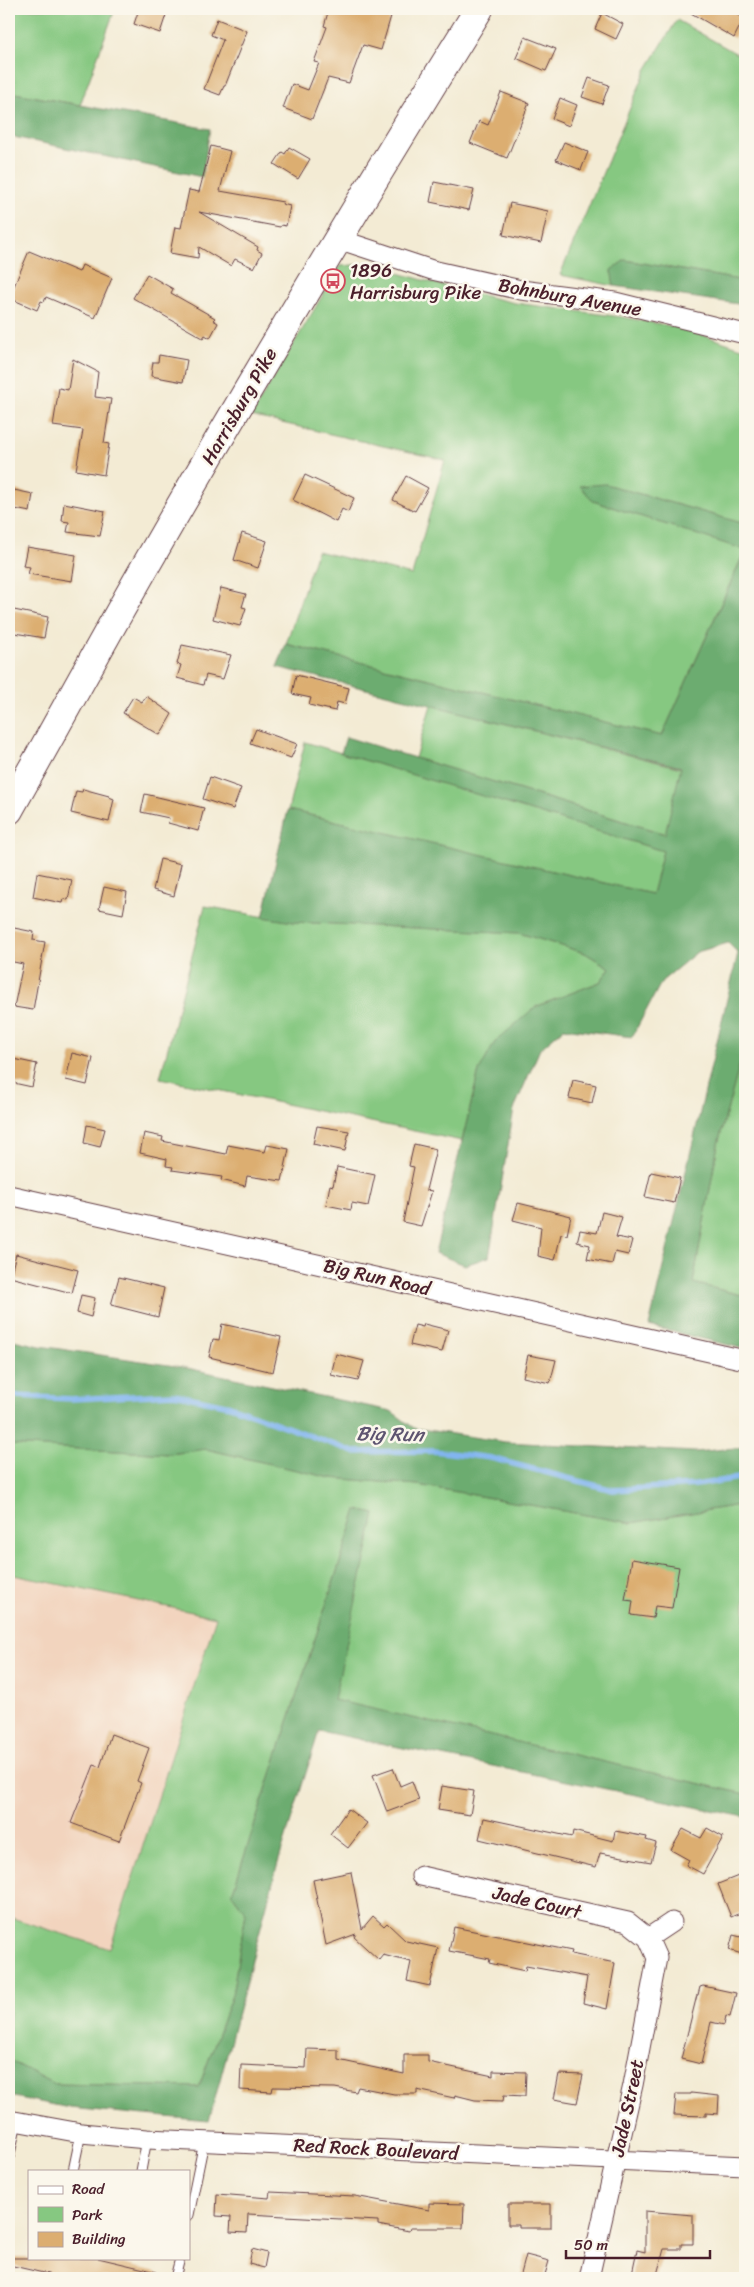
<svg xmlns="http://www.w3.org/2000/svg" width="754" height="2287" font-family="Sriracha,sans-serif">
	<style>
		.built { fill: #f2d4be }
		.green { fill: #86c881; stroke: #687456 }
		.forest { fill: #6cac6f; stroke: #5b664d }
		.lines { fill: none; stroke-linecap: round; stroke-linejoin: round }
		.stream { stroke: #82b5ef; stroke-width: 5.5 }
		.building { fill: #dcae71 }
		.service-casing { stroke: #633e44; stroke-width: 11 }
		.minor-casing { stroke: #633e44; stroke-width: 21 }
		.primary-casing { stroke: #633e44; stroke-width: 30 }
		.service { stroke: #fff; stroke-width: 9 }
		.minor { stroke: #fff; stroke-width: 19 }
		.primary { stroke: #fff; stroke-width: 28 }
		.labels { text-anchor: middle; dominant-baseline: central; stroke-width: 5; stroke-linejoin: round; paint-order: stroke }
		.poi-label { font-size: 19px; fill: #4a1f2b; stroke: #fbf7ec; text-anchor: start }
		.street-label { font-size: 19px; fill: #4a1f2b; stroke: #fbf7ec }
		.water-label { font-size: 20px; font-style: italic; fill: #5e5470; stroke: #fbf7ec }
	</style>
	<rect width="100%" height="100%" fill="#fbf7ec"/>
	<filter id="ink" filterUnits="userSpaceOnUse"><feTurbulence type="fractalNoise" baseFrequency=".02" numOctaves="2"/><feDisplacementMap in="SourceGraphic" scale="10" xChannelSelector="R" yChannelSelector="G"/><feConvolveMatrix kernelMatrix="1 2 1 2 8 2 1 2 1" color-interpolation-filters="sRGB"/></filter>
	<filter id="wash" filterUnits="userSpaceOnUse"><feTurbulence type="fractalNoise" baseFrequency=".0096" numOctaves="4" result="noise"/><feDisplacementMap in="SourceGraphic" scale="20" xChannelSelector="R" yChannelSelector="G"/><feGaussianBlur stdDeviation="1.12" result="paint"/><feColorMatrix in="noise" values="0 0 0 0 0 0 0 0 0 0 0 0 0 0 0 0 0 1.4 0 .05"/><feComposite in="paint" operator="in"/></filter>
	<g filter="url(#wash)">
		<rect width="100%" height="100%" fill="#f3ebd4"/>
		<path class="built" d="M9,1574L216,1617L110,1949L9,1917Z"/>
		<g class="green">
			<path d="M9,9H115L80,105L9,92Z"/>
			<path d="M677,20L737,54L745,37V281L625,260L612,270L614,286L560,275L646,70Z"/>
			<path d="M366,264L455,289L515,303L622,317L681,328L745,349V524L605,484L593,501L745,550L662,736L286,644L317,551L412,575L445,460L251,416L340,266Z"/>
			<path d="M431,705L681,768L666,834L415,758Z"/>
			<path d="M305,742L663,851L652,894L288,810Z"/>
			<path d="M205,906L293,922L519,933L585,953L610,968L600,982L535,1007L479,1071L462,1141L160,1078Z"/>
			<path d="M745,1045V1296L693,1283L718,1144Z"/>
			<path d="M9,1445L170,1454L206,1449L331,1478L418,1485L631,1523L745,1504V1794L333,1700L375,1514L357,1510L232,1894L246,1913L232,1995L199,2087L55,2084L9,2060V1917L110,1949L216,1617L9,1574Z"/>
		</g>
		<g class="forest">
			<path d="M9,92L210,129L202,177L9,136Z"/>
			<path d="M625,260L745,281V305L614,286L611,270Z"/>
			<path d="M605,484L745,524V550L593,501L580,486Z"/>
			<path d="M745,551V1045L718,1144L693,1283L745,1296V1349L649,1326L738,953L728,943L697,952L662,981L632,1037L564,1028L540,1049L514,1109L489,1257L465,1265L435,1253L479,1071L495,1042L535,1007L600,982L610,968L585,953L519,933L293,922L263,917L288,810L652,894L663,851L341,753L346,737L665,834L681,767L277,667L286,644L662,736Z"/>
			<path d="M9,1339L40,1346L182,1367L391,1411L414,1428L505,1442L695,1452L745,1447V1504L631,1523L418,1485L331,1478L206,1449L170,1454L9,1445Z"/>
			<path d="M357,1510L375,1514L334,1700L745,1794V1817L319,1731L278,1863L209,2121L70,2108L9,2096V2060L55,2084L199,2087L232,1995L246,1913L232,1894Z"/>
		</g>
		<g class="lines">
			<path class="stream" d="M9,1394L18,1396L71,1399L174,1394L230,1406L354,1452L434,1451L491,1458L613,1490L696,1485L745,1477"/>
		</g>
		<g id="blocks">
			<g class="building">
				<path d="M139,9H168L160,33L134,24Z"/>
				<path d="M329,9H368L391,16L381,50L363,45L349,83L328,78L312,119L283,108L292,84L308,90L319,63L314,62L327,27L324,26Z"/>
				<path d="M684,9H727L744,18L734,38Z"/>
				<path d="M602,13L623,24L616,39L595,29Z"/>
				<path d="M217,19L247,31L225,86H224L220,95L204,89L223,40L211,35Z"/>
				<path d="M525,37L556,49L546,71L516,58Z"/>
				<path d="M589,78L609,85L602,104L582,97Z"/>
				<path d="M501,92L529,103L507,158L470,143L479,121L488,125Z"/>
				<path d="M560,98L577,105L569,126L552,119Z"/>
				<path d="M564,142L588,152L581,170L556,160Z"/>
				<path d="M211,146L230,151L220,191L283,202L282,204L290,206L286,226L281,225L280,227L199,212L258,247L257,250L262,253L254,268L235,259L231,266L199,247L198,258L170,253L175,227L181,228L189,190L199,192Z"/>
				<path d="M289,147L310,159L298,179L274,164L282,152L285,154Z"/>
				<path d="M434,182L474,190L469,210L430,202Z"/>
				<path d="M510,203L548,211L541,243L503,235Z"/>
				<path d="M29,251L79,272L82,265L112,278L95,318L46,297L44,302L41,301L37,310L9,298Z"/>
				<path d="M147,274L173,289L171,293L215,318L213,320L218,323L210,338L205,335L203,338L133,298Z"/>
				<path d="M159,355L187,360L183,382L151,376L153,362H158Z"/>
				<path d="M73,359L98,372L95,397L111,399L104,443L109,444L104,475L76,470L83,430L53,426L59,388L68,390Z"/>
				<path d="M305,475L354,498L348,512L342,509L336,522L293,500Z"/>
				<path d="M406,476L428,488L415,511L393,500Z"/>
				<path d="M14,490L33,494L30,512L10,508Z"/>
				<path d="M64,503L105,511L100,536L67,532L69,522L62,521Z"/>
				<path d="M242,533L267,541L258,568L234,560Z"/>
				<path d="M27,547L76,555L72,581L28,574L30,567L23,566Z"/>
				<path d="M221,588L246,594L242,607L246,608L240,626L213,619Z"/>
				<path d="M9,609L48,617L44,638L9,632Z"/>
				<path d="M182,645L231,655L223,679L206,675L203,685L177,678L181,665L177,664Z"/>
				<path d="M296,675L349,688L345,704L337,702L335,711L309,705L311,698L292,694Z"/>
				<path d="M146,696L172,714L160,735L123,713L133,697L142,702Z"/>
				<path d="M256,729L297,744L291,758L250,743Z"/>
				<path d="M210,777L241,788L233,809L203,799Z"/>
				<path d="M83,789L109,796V797L114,799L109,822L71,813L76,791L82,792Z"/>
				<path d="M145,794L204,808L198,831L168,823L169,818L141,812Z"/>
				<path d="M160,859L181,864L174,896L153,890Z"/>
				<path d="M37,873L72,880L68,900L63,899L62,903L33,897Z"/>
				<path d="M104,887L127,892L123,914L99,909Z"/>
				<path d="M9,927L34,932L33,940L45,942L33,1010L14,1007L23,964L9,961Z"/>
				<path d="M72,1053L93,1058L87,1085L66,1080Z"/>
				<path d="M9,1058L37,1064L32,1087L9,1082Z"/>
				<path d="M573,1080L596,1085L592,1103L569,1098Z"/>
				<path d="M87,1125L105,1129L100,1147L84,1143Z"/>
				<path d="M317,1126L349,1131L345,1151L313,1144Z"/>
				<path d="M144,1133L163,1137L162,1141L226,1154L228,1145L265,1152L267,1145L289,1149L282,1181L247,1176L245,1186L221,1180L222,1177L172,1170L173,1167L166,1166L167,1159L140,1153Z"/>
				<path d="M414,1144L436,1149L426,1190L432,1191L421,1226L403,1222L414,1167L409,1166Z"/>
				<path d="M337,1167L375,1175L368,1206L352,1203L351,1210L326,1205L330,1185L333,1186Z"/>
				<path d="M651,1172L680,1178L674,1203L645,1197Z"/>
				<path d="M518,1203L571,1216L567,1235L561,1234L555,1260L538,1256L541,1227L513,1220Z"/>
				<path d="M602,1212L622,1217L616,1237L632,1240L628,1255L615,1252L612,1264L587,1259L590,1245L577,1242L580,1230L597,1233Z"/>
				<path d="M16,1254L78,1270L72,1293L10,1277Z"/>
				<path d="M119,1277L164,1288L158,1317L111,1305Z"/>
				<path d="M81,1295L95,1298L91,1317L77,1313Z"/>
				<path d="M222,1324L281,1337L273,1372L209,1357L213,1339L219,1340Z"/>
				<path d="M424,1324L448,1330L442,1352L410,1345L415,1325L423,1327Z"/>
				<path d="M336,1354L364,1361L358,1381L331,1375Z"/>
				<path d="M528,1355L556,1360L550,1383L523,1377Z"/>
				<path d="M632,1559L679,1567L672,1608L655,1606L653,1618L631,1615L633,1601L625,1600Z"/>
				<path d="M111,1734L149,1748L137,1781L141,1783L119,1841L71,1823L94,1765L100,1767Z"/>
				<path d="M393,1768L400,1786L412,1781L419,1800L387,1812L373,1775Z"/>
				<path d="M442,1786L474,1791L470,1815L438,1810Z"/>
				<path d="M348,1809L367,1823L348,1848L330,1834Z"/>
				<path d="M484,1818L572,1837L573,1831L613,1841L615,1831L647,1837L646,1840L656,1843L651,1862L600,1853L596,1867L479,1839Z"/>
				<path d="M707,1828L723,1837L703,1874L686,1865L689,1860L671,1850L683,1829L701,1838Z"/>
				<path d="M351,1872L362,1929L373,1916L384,1926L387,1923L406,1941L438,1948L430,1986L407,1981L411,1962L383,1955L379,1960L354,1937L356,1934L326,1945L313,1880Z"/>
				<path d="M741,1875L745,1886V1911L731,1917L718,1884Z"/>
				<path d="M454,1927L572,1951L571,1954L615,1963L607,2009L583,2003L587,1977L526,1966L525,1971L489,1963L490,1959L449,1951Z"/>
				<path d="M733,1935L745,1938V1955L729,1950Z"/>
				<path d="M703,1986L736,1993L730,2017L726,2016L724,2025L711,2022L701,2064L681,2059L697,1995H698L700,1987Z"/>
				<path d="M307,2049L338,2050V2060L404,2074V2055H428V2062L493,2076V2071L526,2072L525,2096L504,2095L503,2101L475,2100L455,2095L454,2098L417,2090V2094H394L358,2087L356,2092L335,2088L273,2087L272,2092L240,2090L241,2065L306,2068Z"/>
				<path d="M559,2074L583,2075L577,2103L554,2099Z"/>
				<path d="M691,2093L719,2096L718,2114L706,2113V2116L674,2115L676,2094H691Z"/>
				<path d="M270,2192L355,2196L429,2210V2203L464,2204L463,2228H410L409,2231L378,2225V2221L248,2214L247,2233L230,2232L231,2217L216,2216L217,2194L269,2198Z"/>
				<path d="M508,2204H551V2228H519V2225H508Z"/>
				<path d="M645,2211L693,2215V2244H681V2249H664L656,2278H631L637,2250L645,2252Z"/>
				<path d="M252,2249L267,2253L264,2268L249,2264Z"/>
				<path d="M526,2255L549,2261L544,2278H520Z"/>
				<path d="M9,2258H98L157,2272L156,2278H65L9,2265Z"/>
			</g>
		</g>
	</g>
	<g filter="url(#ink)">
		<use href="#blocks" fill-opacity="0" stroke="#633e44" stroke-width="1"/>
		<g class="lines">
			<g class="service-casing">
				<g id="service">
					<path d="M9,2158L17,2122"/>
					<path d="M73,2171L81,2133"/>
					<path d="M141,2171L147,2139"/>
					<path d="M189,2215L204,2142"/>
					<path d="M175,2278L180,2258"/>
				</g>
			</g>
			<g class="minor-casing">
				<g id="minor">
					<path d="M338,239L432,270L521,290L615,302L745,334"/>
					<path d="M9,1195L745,1360"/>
					<path d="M421,1876L628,1922L648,1938L657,1958L633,2085L589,2278"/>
					<path d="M648,1938L672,1922"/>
					<path d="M9,2120L81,2133L147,2139L745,2166"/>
				</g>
			</g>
			<g class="primary-casing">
				<path id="primary" d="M9,810C57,725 104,638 153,553C258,370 367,189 479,9"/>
			</g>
			<use href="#service" class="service"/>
			<use href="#minor" class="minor"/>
			<use href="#primary" class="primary"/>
		</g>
	</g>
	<defs>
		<g id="bus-ring" transform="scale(1.25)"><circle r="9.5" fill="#fbf7ec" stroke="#d1495b" stroke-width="1.5"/><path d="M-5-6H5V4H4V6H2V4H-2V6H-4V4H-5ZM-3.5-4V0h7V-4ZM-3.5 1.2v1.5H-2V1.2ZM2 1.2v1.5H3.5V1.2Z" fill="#d1495b"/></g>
	</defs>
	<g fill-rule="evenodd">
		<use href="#bus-ring" x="333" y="281"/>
	</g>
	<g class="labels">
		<g class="poi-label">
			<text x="350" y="270">1896<tspan x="350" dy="22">Harrisburg Pike</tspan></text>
		</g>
		<g class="street-label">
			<text transform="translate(570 297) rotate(10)">Bohnburg Avenue</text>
			<text transform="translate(239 406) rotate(-60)">Harrisburg Pike</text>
			<text transform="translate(377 1277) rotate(13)">Big Run Road</text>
			<text transform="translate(537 1902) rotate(13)">Jade Court</text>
			<text transform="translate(627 2108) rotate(-78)">Jade Street</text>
			<text transform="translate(376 2149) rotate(3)">Red Rock Boulevard</text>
		</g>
		<g class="water-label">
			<text transform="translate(390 1434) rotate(1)">Big Run</text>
		</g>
	</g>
	<rect width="754" height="2287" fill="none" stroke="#fbf7ec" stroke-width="30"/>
	<rect x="28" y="2170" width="162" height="90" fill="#fbf7ec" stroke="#b4a19f"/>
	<rect x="38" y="2186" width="25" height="8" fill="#ffffff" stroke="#b4a19f"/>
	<text x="72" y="2194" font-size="15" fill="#4a1f2b">Road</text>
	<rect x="38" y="2207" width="25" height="15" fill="#86c881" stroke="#b4a19f"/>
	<text x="72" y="2220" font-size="15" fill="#4a1f2b">Park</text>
	<rect x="38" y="2232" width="25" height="15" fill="#dcae71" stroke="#b4a19f"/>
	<text x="72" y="2244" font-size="15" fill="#4a1f2b">Building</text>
	<path d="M566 2250v8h144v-8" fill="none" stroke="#4a1f2b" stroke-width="2.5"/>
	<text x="574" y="2250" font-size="15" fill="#4a1f2b" stroke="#fbf7ec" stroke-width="4" paint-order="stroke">50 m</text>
</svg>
